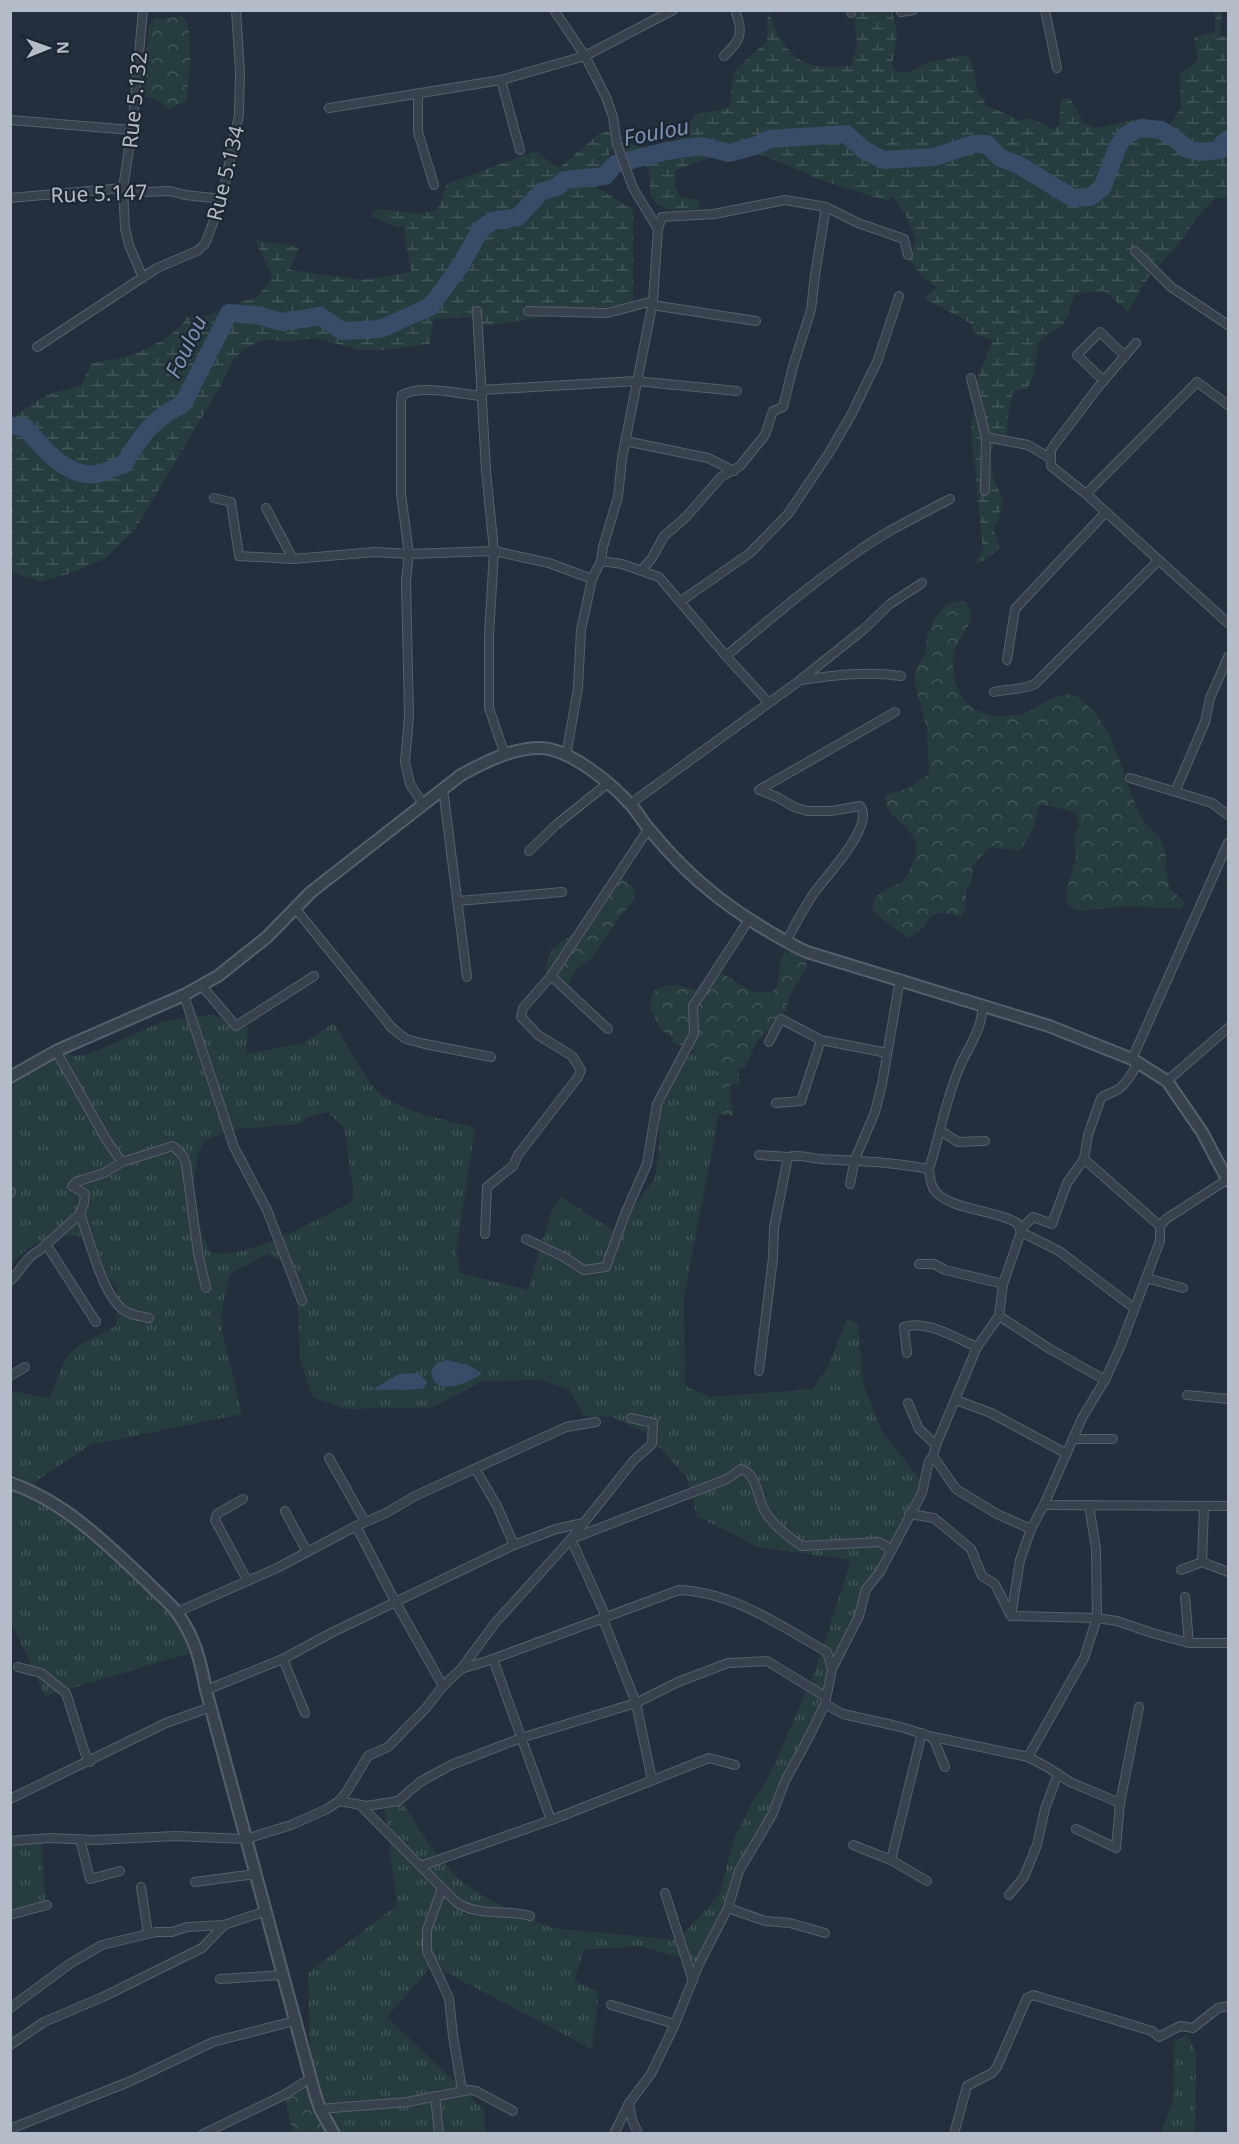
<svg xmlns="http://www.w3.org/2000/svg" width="1239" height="2144" font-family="'Noto Sans',sans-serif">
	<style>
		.grass { fill: url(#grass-tufts); fill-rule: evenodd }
		.forest { fill: url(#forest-crowns) }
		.wetland { fill: url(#wetland-marsh) }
		.water { fill: #394c67 }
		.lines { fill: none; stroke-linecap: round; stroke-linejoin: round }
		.river { stroke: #394c67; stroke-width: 18 }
		.minor-casing { stroke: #565f6c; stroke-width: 10 }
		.tertiary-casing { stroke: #565f6c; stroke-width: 14 }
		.minor { stroke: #38414e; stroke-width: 8 }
		.tertiary { stroke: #38414e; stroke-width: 10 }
		.labels { text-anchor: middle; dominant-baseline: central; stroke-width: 4.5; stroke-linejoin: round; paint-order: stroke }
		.street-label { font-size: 21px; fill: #b4bcc9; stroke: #1d2633 }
		.water-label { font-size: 22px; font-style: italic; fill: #7c92b1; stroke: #1d2633 }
	</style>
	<defs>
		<pattern id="grass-tufts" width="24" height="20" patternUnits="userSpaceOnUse" patternTransform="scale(1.5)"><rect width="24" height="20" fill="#263c3f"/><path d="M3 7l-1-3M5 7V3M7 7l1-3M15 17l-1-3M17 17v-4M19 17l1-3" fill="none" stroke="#435659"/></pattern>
		<pattern id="forest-crowns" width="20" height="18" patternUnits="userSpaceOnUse" patternTransform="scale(1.5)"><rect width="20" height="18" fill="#263c3f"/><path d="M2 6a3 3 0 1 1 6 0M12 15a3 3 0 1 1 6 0" fill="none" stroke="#435659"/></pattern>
		<pattern id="wetland-marsh" width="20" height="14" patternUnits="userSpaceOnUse" patternTransform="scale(1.5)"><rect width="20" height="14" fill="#263c3f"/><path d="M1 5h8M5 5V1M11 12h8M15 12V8" fill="none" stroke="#435659"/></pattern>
	</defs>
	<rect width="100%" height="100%" fill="#242f3e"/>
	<g class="grass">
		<path d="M213,1015L248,1027L246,1054L303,1043L334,1023C344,1041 368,1085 383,1096C409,1114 446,1119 475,1128L456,1252L460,1273L528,1290L551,1212L561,1197L616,1232L655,1178L659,1149V1109C674,1092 675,1068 692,1053L705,1055L717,1078L719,1114L684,1296L685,1386L710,1397L812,1389L828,1367L847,1318L858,1324L863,1383L881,1430L925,1486L891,1549L699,1963L640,1946L584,1950L574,1981L599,1992L592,2049L432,1965L387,2017L485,2111V2133H336L311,2076L308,1973L397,1905L384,1804L398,1801L406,1808L434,1852L461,1881L493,1902L552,1928L678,1940L719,1895L734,1839L751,1804L768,1779L814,1674L851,1560L757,1547L697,1516L687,1477L646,1433L613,1417L584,1416L569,1389L539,1380L480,1382L434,1407L346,1409L313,1398L300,1360L296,1268L268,1254L230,1274L223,1303L222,1331L242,1414L90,1445L26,1488L91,1527L177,1612L198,1651L45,1696L11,1621V1391L49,1398L66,1358L80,1344L116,1326L118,1291L82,1236C56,1235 25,1242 11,1267L10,1094L20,1072L57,1050L74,1056L87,1055L162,1022L188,1017ZM328,1112L344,1128L354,1195L348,1204C312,1221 249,1261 210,1252L197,1219L193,1195L195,1170L201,1146L210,1138L239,1129L299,1124L308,1117Z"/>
		<path d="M41,1839L46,1907L11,1916V1841Z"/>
		<path d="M1187,2034L1196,2052L1195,2133H1161L1174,2097V2042Z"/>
	</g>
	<g class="forest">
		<path d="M183,17C196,31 188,79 187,99L184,103L178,104L171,109L166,108L157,99L145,97L143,92V65L148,44L149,26L155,18Z"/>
		<path d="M957,601L966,602C979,620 963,630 956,647C950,662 954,686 964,699C977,717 1008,720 1027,712C1047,703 1064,684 1084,702C1119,732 1122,782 1143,820C1148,829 1160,835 1163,844C1168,857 1165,879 1171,889C1174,894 1181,898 1185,902L1182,909L1127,906L1079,911L1071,907L1065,901L1066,892L1076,858L1074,840L1079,825L1075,812L1039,804L1034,828L1020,851L991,847L973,864L972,883L966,890V909L961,917C920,904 935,929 908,938L878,916L872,908C876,889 887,891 901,882C907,878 915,861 916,853C921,826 883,821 885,795L907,789L929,774L927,729L915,685V675L917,667L926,652L927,634L935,618L947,605Z"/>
		<path d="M614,879H623L634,887L635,895L631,903L608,933L594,956L576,970L568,985H563L546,977C545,944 560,947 578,929C590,918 604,893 614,879Z"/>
		<path d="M786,950L805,958L807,967L789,997L786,1010L775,1025L757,1041L746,1066L738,1071L741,1084L730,1085V1099L734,1112L732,1116L719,1114L717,1078L705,1055C692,1053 686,1046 674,1043L673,1039L662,1030L649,1008C650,1004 651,998 653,994C661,978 691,988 703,993L714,978L722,973L751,991L770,993L777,987L781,958Z"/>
		<path d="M311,2076L336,2133H293L284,2095Z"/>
	</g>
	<path class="wetland" d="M854,11H892L897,33L892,65L896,71L909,73L926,63L963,55L971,60L977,89L986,105L1019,120L1029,118L1052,129L1059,125L1061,98H1070L1083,122L1095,128L1132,120L1153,126L1171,124L1181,107L1180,74L1198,60L1194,37L1215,32V11H1222L1220,35L1227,38L1228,44V197L1215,199L1196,218L1181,241L1149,276L1128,312L1104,291L1075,294L1064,324L1038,342L1035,372L1027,389L1013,391L1008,415L1006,446L995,444C995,445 990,451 990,452C988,466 997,488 1003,500L998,520L993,527L1000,547L986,560L974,564L983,551L971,428L978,376L993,340L976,335L970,323L924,298L937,287L921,276L909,259L916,240L908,219L892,196L887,201L821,180L750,150L725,151L676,171L675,185L680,197L698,200L700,208C687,211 659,213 652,198C648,191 650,178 649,170L616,142L595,181L598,188L633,210V299L631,303L487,326L471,317L433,319L430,344L387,350H361L315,338L286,342L265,339L246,348L233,360L222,383L136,528L104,559L71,573L40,582L11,572V418L48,394L81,386L92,363C104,360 118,360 129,356C148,349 178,334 187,317L205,316L258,296L273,277L255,240L299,247L290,270L363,280L411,272L403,224L399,228L371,216L374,211L381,209L419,214L438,209L447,184L535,151L557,167H560L599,134L607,131L611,133L616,142L652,148L671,145L696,114L729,108L734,71L767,41L768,12C777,34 787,58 812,65C823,68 839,66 851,66L857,46Z"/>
	<g class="water">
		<path d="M447,1360L468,1365L482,1373C474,1381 443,1394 434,1381C432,1378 432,1374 431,1371L437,1363Z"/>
		<path d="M414,1373L420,1374L427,1382L423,1389L372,1390L399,1374Z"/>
	</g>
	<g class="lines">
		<path class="river" d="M10,426L25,427C43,448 66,478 97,474C106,472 116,467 124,464C141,436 153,418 183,404L229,313L256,315L283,322L320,316L342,331L380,329L430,307L461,265L480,230L492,221L518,217L541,192L559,186L564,180L605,176L615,164L667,151L701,146L729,153L755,146L770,139L846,134L864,150L883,160L935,157L973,144H987L1000,158L1017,164L1073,198L1090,197L1102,188L1118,146L1126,135L1141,128L1161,130L1177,140L1187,149L1200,152L1220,150L1223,143L1228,139"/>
		<g class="minor-casing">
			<g id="minor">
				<path d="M143,10L132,130L123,188L125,228L129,245L143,278"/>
				<path d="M554,10L585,56L606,97L613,117L617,144L633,188L658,229L653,301L622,458L618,497L603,547L601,561L592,579L581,630L578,688L566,756"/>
				<path d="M851,10V13"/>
				<path d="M1045,10L1057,68"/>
				<path d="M901,12L913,10"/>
				<path d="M724,56C741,40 744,33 735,10"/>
				<path d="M501,80L520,150"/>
				<path d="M418,95V132L434,185"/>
				<path d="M329,108L501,80L585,56L673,10"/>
				<path d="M10,120L132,130"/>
				<path d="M10,198L123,188L146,192L170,191L185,195L222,199"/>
				<path d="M658,229L662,217L714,214L785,200L826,207L858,223L904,239L908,255"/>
				<path d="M1135,251L1171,287L1228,325"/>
				<path d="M652,305L756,321"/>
				<path d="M477,311L486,471L494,551L489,635V708L505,755"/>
				<path d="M528,311L607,313L653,301"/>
				<path d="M1136,343L1099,386L1055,444L1051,450V466L1086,494L1228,623"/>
				<path d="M37,347L157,268L197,251L205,244L222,199L239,115L240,71L236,10"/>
				<path d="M971,378L986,437L1028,445L1050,458"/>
				<path d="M1104,381L1077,355L1100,332L1125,356"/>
				<path d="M481,390L636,381L737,391"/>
				<path d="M625,441L708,458L734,471"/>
				<path d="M985,491L986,437"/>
				<path d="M1086,494L1197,382L1228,405"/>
				<path d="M214,498L231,502L239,556L293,559L375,552L409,554L494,551L549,563L592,579"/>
				<path d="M266,508L293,559"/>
				<path d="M601,561L622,564L659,577L726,656L768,702"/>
				<path d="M641,571L652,558L664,536L686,517L721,477L740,466L765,435L773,411L783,407L794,363L811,310L815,275L826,207"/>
				<path d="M681,601L750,553L788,514L829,453L851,415L877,362L899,296"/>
				<path d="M726,656C769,620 811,584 857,552C886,531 918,516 950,499"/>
				<path d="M1007,660L1015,609L1105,513"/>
				<path d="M801,680C835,675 867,671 901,676"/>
				<path d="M994,692C1007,689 1022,690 1035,684L1159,560"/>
				<path d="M1130,778L1212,803L1228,815"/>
				<path d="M443,789L467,977"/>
				<path d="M1175,792L1205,722L1210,698L1228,657"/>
				<path d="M423,804L410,784L405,762L409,716L406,581L409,554L401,494V402L402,395C420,384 460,394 481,396"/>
				<path d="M630,804L799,681L864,629L890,604L922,583"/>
				<path d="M529,851L557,824L607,784"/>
				<path d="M458,901L562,892"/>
				<path d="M295,908L392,1028L406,1039L425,1044L491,1057"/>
				<path d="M786,942C795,925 803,909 814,893C825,877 876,825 860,806L831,811H807L794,807L777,797L759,790L895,712"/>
				<path d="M551,976L608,1029"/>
				<path d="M201,985L236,1026L314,976"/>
				<path d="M184,995L234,1147L267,1210L302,1301"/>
				<path d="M982,1005C984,1026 968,1048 960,1066C946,1098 940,1135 929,1169C930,1176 930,1185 935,1191C950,1210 997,1210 1017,1223L1021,1232L1003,1284L999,1316L1050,1349L1105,1380"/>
				<path d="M769,1042L781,1019L821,1040L887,1053"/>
				<path d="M56,1051L107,1141L122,1162"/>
				<path d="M1132,1059L1228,843"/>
				<path d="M1167,1081L1228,1028"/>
				<path d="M776,1103L801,1101L821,1040"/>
				<path d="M941,1131L958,1142L985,1141"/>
				<path d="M759,1155L788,1157"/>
				<path d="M1084,1159L1160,1226"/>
				<path d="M850,1184L855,1159L875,1112L882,1084L900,979"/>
				<path d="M10,1193L11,1192"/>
				<path d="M1021,1229L1033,1217L1052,1224L1067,1183L1084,1159L1088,1135L1101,1098C1107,1093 1114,1093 1120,1088C1128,1082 1133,1071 1138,1063"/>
				<path d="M1021,1232L1059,1251L1134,1308"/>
				<path d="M485,1234L487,1187L513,1166L518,1155L578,1077L581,1070L572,1056L538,1035L521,1017L523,1008L551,976L649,828"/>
				<path d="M526,1239L564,1257L584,1270L606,1267L625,1214L647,1164L657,1104L694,1034L693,1006L750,918"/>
				<path d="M46,1244L96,1322"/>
				<path d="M919,1264H934L945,1270L1003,1284"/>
				<path d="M1146,1278L1183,1288"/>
				<path d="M10,1281C20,1272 27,1255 39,1251L80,1214"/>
				<path d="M999,1316L977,1347L936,1445L933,1456L956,1489L997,1514L1031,1529"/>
				<path d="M149,1318C139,1316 130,1315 122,1309C102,1292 89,1239 80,1214L84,1203L85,1194L72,1186L76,1182L104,1173L122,1162L173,1146L183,1156L186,1164L198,1253L206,1288"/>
				<path d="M907,1353L904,1327C927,1319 957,1339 977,1347"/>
				<path d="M759,1371L773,1258L774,1228L788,1157C799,1154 810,1158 821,1159C858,1161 893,1162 929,1169"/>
				<path d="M10,1376L25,1367"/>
				<path d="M1187,1395L1228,1399"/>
				<path d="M956,1400L991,1413L1067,1454"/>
				<path d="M908,1403L919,1429L936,1445"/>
				<path d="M1074,1439H1113"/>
				<path d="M329,1458L365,1522"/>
				<path d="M476,1470L497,1506L514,1545"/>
				<path d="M243,1499L217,1514L215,1520L247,1580"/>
				<path d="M1044,1505L1228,1506"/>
				<path d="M285,1511L307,1552"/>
				<path d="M909,1514L934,1518L971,1549L982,1576L995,1584L1011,1616L1097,1618L1117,1621L1152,1633L1189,1643H1228"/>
				<path d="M356,1526L396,1603L443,1686"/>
				<path d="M1202,1562L1204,1506"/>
				<path d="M1181,1570L1202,1562L1228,1572"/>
				<path d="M1185,1597L1189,1643"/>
				<path d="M177,1612L277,1568L356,1526L386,1513L415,1496L566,1427L596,1422"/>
				<path d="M1011,1616L1020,1560L1031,1529L1044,1505L1082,1418L1105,1380L1121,1345L1160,1241V1226L1166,1219L1228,1179"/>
				<path d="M606,1617L571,1539L727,1479L741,1469C758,1474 757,1500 766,1513C774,1526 790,1538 802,1546L879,1542L891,1549"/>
				<path d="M603,1619L636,1703L652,1780"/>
				<path d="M283,1659L305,1713"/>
				<path d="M493,1659L551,1820"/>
				<path d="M18,1667L41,1673L66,1693L85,1753L90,1762"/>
				<path d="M461,1669L493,1659L679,1590C733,1592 781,1626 827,1652L832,1669"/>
				<path d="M206,1690L283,1659L333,1632L514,1545L556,1529L583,1523"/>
				<path d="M825,1704L843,1714L901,1727L929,1736L934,1740L945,1767"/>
				<path d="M929,1736L1028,1757L1047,1767L1070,1782L1120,1803L1116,1848L1076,1829"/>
				<path d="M1028,1757L1084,1658L1097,1618L1096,1549L1089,1505"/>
				<path d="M10,1799L166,1723L211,1707"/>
				<path d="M339,1801L367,1806L398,1801L420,1782L451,1765L521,1738L636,1703L678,1682L728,1663L767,1661L826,1697"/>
				<path d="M1120,1803L1139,1707"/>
				<path d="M360,1805L456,1902C478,1917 506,1909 530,1916"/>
				<path d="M80,1839L90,1879L120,1871"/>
				<path d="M10,1841L50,1838L95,1840L175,1836L246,1839L291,1825L327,1809L339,1801L347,1791L368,1756L388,1747L426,1708L443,1686L461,1669L496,1622L571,1539L634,1460L652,1444L653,1423L631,1418"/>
				<path d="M853,1845L891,1860L927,1881"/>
				<path d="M891,1860L922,1733"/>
				<path d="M421,1866L554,1819L709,1758L735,1765"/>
				<path d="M195,1882L255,1874"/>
				<path d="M141,1887L148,1934"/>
				<path d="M442,1888L427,1930V1951L449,1998L453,2036L462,2090"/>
				<path d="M665,1893L693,1981"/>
				<path d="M1009,1895L1024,1877L1037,1845L1045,1809L1058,1774"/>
				<path d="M728,1908L765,1921L790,1923L825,1933"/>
				<path d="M10,1915L47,1905"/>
				<path d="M220,1979L282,1975"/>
				<path d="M611,2005L675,2024"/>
				<path d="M10,2008L71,1963L102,1945L156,1932H172L187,1927L224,1925L266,1911"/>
				<path d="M10,2045L44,2022L105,1996L202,1948L224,1925"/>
				<path d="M435,2096L439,2134"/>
				<path d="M629,2103L632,2120L638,2133"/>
				<path d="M320,2109L407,2102L469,2090L476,2091L513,2111"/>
				<path d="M10,2129L131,2081L213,2042L294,2021"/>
				<path d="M203,2134L284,2095L311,2078"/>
				<path d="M614,2134L629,2103L651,2074L675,2024L699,1964L728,1908L739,1871L772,1815L785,1781L810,1735L825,1704L832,1669L859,1616L866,1589L880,1572L922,1493L929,1461L933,1456"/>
				<path d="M954,2134L967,2086L992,2073L997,2067L1027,1998L1033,1995L1152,2031L1159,2037L1180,2026L1193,2028L1218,2008L1228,2006"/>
			</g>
		</g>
		<g class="tertiary-casing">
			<g id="tertiary">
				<path d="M10,1077L56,1051L184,995L218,976L267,937L311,892L461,775C485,762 514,747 542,748C571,750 611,783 630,804C637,811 642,821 649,829C667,851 691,876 714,894C739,914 777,938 807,952L1049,1026L1132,1059L1167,1081L1202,1132L1228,1181"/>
				<path d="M10,1483C64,1501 106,1543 146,1581C156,1592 170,1602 178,1614C196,1640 200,1660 206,1690L315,2094L320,2109L334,2134"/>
			</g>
		</g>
		<use href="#minor" class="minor"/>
		<use href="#tertiary" class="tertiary"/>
	</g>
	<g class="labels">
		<g class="street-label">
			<text transform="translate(134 100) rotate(-84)">Rue 5.132</text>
			<text transform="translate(225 173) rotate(-76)">Rue 5.134</text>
			<text transform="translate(99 193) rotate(-2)">Rue 5.147</text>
		</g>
		<g class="water-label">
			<text transform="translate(656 131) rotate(-11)">Foulou</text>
			<text transform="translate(185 346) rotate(-64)">Foulou</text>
		</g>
	</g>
	<rect width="1239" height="2144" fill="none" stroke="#b4bcc9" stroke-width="24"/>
	<g transform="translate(48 48) rotate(89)" stroke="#1d2633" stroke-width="4.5" paint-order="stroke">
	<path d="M0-4.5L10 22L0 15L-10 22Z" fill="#b4bcc9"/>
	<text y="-9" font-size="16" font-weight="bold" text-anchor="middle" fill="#b4bcc9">N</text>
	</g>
</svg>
